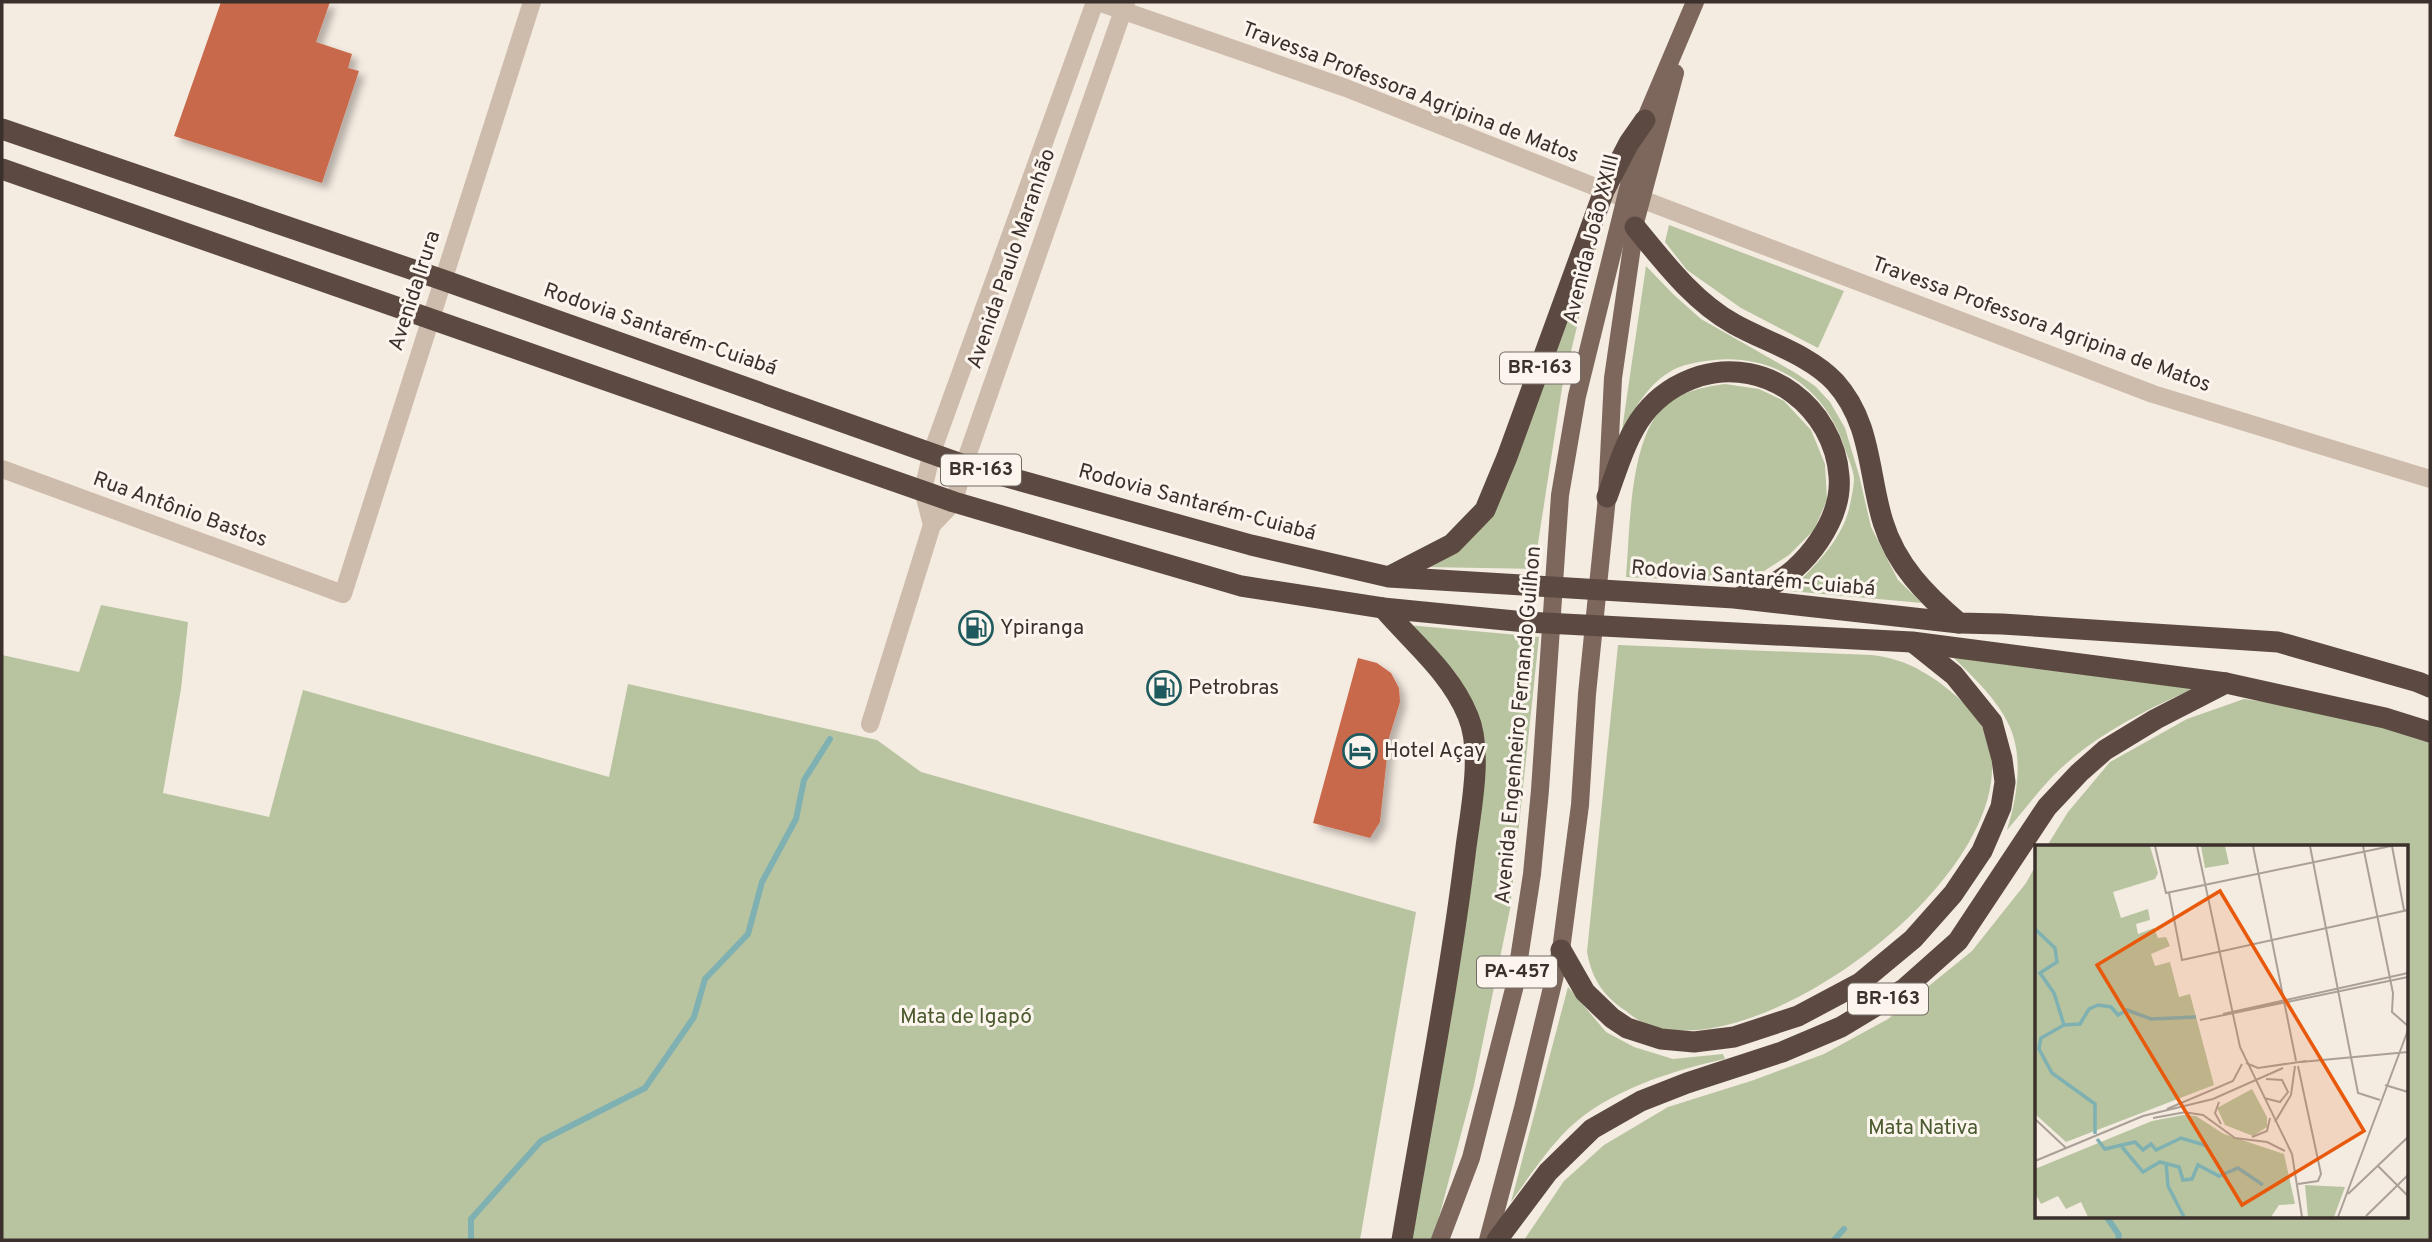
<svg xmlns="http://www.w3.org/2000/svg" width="2432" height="1242" font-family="Overpass,sans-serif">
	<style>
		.green { fill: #b8c4a0 }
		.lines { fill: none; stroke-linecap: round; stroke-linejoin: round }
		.stream { stroke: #7fb0b2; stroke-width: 6 }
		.building { fill: #c8694b; filter: url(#shadow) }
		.street { stroke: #cdbbac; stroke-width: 18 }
		.primary { stroke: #7d675c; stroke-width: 18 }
		.highway { stroke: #5c4a42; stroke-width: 21 }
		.labels { text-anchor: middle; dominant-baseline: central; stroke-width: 6; stroke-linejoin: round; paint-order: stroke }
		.shield { fill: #fbf5ee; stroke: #756b66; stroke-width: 2 }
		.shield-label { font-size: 19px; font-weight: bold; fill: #3b302b }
		.street-label { font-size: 21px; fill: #3b302b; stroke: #fbf5ee }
		.poi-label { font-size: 21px; fill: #3b302b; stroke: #fbf5ee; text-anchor: start }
		.park-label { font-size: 21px; fill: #4a5a2e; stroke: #fbf5ee }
		.inset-river { fill: none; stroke: #7fb0b2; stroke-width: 3.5 }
		.inset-road { fill: none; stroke: #aaa098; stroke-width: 2 }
		.view { fill: #e8590c; fill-opacity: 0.15; stroke: #e8590c; stroke-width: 3.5 }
		.inset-edge { fill: none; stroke: #3b302b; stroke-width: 3.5 }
	</style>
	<defs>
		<filter id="shadow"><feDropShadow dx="5.5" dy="5.5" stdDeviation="3.5" flood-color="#0004"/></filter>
	</defs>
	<rect width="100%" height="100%" fill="#f4ebe1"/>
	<g class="green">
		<path d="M1606,208L1562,388L1534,569L1426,567L1456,551Z"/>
		<path d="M1669,225L1844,291L1818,348L1741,308L1687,270L1665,242Z"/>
		<path d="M1646,266L1673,294L1701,319L1794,372L1815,386L1830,402L1845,428L1859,475L1871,527L1898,580L1922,603L1790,591C1812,568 1841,542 1849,509C1851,500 1854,487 1854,478C1853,469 1849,460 1846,452C1828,391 1778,354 1714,360C1699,362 1680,364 1668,373C1646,387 1635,409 1622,430Z"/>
		<path d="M1725,384L1759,389L1784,401L1811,430L1825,464L1827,500L1814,530L1789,555L1764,571L1735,582L1626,577C1630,531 1629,437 1665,406C1682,391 1704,387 1725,384Z"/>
		<path d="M101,605L188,622L181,689L163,793L269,817L303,690L609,777L628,684L877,740L921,772L1416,912L1360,1240H2V655L79,672Z"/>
		<path d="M1397,624L1539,637L1510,909L1474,1085L1433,1240H1402L1459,906L1469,717Z"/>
		<path d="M1618,645L1872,655C1909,659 1937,678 1964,703C2088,821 1769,1078 1644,1023C1637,1020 1631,1015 1626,1011C1603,996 1592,979 1587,952Z"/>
		<path d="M1954,658L2213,680C2156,705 2096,732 2052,777C2036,794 2022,813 2007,830C2017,798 2024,757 2009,725C1997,699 1974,678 1954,658Z"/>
		<path d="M2244,699L2288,705L2430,738V1240H1524L1564,1181L1604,1145L1668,1107L1754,1080L1824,1054L1888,1019L1972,951L2026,883L2036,865V1216H2406V846H2047L2068,812L2110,762L2187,719Z"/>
		<path d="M1568,987L1606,1032L1634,1047L1673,1059L1723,1054L1725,1059C1671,1071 1609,1090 1568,1129C1546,1151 1529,1177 1511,1202Z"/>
	</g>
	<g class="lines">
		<g class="stream">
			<path d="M2106,1216L2119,1235L2118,1240"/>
			<path d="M471,1240V1219L541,1141L645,1088L694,1017L705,979L748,934L762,882L796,819L804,780L830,739"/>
			<path d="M1834,1240L1844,1229"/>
		</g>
	</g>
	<g class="building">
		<path d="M221,2H330L316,42L352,54L348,68L359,71L322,183L174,136Z"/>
		<path d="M1358,658L1377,663L1391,673L1399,688L1400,702L1389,738L1380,822L1370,838L1313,823Z"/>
	</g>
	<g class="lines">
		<g class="street">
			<path d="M1098,2L1346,88L1626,199"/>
			<path d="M1641,199L2153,394L2430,479"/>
			<path d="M2,469L343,594L532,2"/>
			<path d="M932,525L923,490L932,452L1095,2"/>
			<path d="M870,724L932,525L954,502L964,465L1126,2"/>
		</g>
		<g class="primary">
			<path d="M1440,1240L1471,1158L1515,985L1532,874L1540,790L1560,495L1577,396L1645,120L1695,2"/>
			<path d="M1488,1240L1523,1108L1561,950L1580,805L1587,694L1607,497L1613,378L1636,219L1675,73"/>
		</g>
		<g class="highway">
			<path d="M2,129L443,280L964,465L1251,545L1389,577L1734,598L1959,623L2002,624L2278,642L2418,682L2430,687"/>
			<path d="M2,169L954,502L1241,586L1383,608L1526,622L1912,642L2226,683L2385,718L2430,732"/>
			<path d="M1635,227C1664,262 1693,301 1734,324C1766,342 1809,354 1835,382C1872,423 1868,474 1883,522C1896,565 1926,595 1959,623"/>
			<path d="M1607,497C1617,470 1626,437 1644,414C1658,396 1678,383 1700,376C1767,356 1834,408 1839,476C1843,519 1805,570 1767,587C1759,591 1750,593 1742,596"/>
			<path d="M1390,576L1452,544L1485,510L1507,457L1604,191L1629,143L1645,120"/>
			<path d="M1383,608C1412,642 1451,673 1468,716C1483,751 1471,809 1466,847C1450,979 1424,1109 1402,1240"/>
			<path d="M1561,950L1585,992L1612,1018L1627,1028L1661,1039L1694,1042L1734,1037L1798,1016L1860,983L1913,939L1953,894L1982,851L2001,807L2005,782L2002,759L1992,722L1954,675L1914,643"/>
			<path d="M1497,1240L1548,1172L1592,1129L1641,1101L1687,1083L1782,1052L1841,1027L1904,989L1958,941L2047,807L2079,773L2105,750L2156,719L2226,683"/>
		</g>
	</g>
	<defs>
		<g id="fuel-ring" transform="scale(1.75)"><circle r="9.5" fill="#fbf5ee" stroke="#1f5a5e" stroke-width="1.5"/><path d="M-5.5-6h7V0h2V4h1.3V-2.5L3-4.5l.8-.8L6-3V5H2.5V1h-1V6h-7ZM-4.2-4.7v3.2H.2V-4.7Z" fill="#1f5a5e"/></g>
		<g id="hotel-ring" transform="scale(1.75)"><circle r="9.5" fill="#fbf5ee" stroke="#1f5a5e" stroke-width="1.5"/><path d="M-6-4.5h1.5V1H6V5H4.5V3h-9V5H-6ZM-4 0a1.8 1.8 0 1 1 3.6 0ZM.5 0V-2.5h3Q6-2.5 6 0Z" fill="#1f5a5e"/></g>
	</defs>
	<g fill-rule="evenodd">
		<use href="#fuel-ring" x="976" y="628"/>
		<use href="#fuel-ring" x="1164" y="688"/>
		<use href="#hotel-ring" x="1360" y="751"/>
	</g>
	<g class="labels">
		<g class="shield">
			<rect x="1500" y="352.5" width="80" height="31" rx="5"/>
			<rect x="941" y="454.5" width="80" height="31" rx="5"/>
			<rect x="1477" y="956.5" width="80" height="31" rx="5"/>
			<rect x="1848" y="983.5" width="80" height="31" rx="5"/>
		</g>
		<g class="shield-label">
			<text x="1540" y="368">BR-163</text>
			<text x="981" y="470">BR-163</text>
			<text x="1517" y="972">PA-457</text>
			<text x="1888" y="999">BR-163</text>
		</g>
		<g class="street-label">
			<text transform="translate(1410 93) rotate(21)">Travessa Professora Agripina de Matos</text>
			<text transform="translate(1592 239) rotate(-76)">Avenida João XXIII</text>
			<text transform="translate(1012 259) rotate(-71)">Avenida Paulo Maranhão</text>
			<text transform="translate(415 291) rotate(-72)">Avenida Irura</text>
			<text transform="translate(2041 325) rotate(20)">Travessa Professora Agripina de Matos</text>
			<text transform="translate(660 330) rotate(19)">Rodovia Santarém-Cuiabá</text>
			<text transform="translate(1197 503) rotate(15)">Rodovia Santarém-Cuiabá</text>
			<text transform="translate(180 510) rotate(20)">Rua Antônio Bastos</text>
			<text transform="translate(1753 579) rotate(5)">Rodovia Santarém-Cuiabá</text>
			<text transform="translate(1519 725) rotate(-85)">Avenida Engenheiro Fernando Guilhon</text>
		</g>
		<g class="poi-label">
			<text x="1000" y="628">Ypiranga</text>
			<text x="1188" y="688">Petrobras</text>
			<text x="1384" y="751">Hotel Açay</text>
		</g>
		<g class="park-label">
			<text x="966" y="1017">Mata de Igapó</text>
			<text x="1923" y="1128">Mata Nativa</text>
		</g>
	</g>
	<g transform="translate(2035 845)">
		<rect width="373" height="373" fill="#f4ebe1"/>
		<path d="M0,1H115L123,28L120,34L78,47L86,73L113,64L115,75L101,79L103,89L119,83L123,93L131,92L135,101L116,109L120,121L135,117L144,152L155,149L179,240L31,297L0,269ZM166,1H190L194,19L170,23ZM217,244L232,272V282L218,291L190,280L182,263ZM148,270L161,271L189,289L249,309L260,359L244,360L236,372H53L46,357L31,364L23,351L6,359L0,348V324L117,276ZM270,340L310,342L299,372H273Z" fill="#b8c4a0"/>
		<path class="inset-river" d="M0,84L20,103L22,117L5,128L19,148L29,180L6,193L4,204L17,228L60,259V289M29,180L45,179L54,164L63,160L76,162L83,170L92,165L116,174L161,172M62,294L70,304L100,297L108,305L116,299L121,305L146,293L173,301M87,302L108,327L125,317L144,322L148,335L157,334L163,320L184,331L203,323L228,340M131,318L133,341L149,372"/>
		<path class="inset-road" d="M120,1L131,48L356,1M162,1L205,202L257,309L267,372M218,1L261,216M275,1L323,248L345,255M328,1L358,148L357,167L373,181M357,1L369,65M134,48L147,115L373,65M188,169L373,128M165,175L373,132M266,217L373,207M211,218L223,223L271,216M263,221L286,329L283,336L263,339M350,240L373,247M229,253L245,257L253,247L247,235L231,234M184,257L180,268L186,279M132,264L198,236L207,219M148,267L168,270L200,293L232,297L250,306M118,273L151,267M0,274L31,303M240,277L256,250L260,221M217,292L232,286L235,273M0,316L108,271L178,254L248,223M343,321L373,351M313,349L373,292M331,371L373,330M303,372L373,185"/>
		<path class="view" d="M185,46L329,286L207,360L62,120Z"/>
		<rect width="373" height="373" class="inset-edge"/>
	</g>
	<rect width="2432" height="1242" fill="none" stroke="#3b302b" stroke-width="7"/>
</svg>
